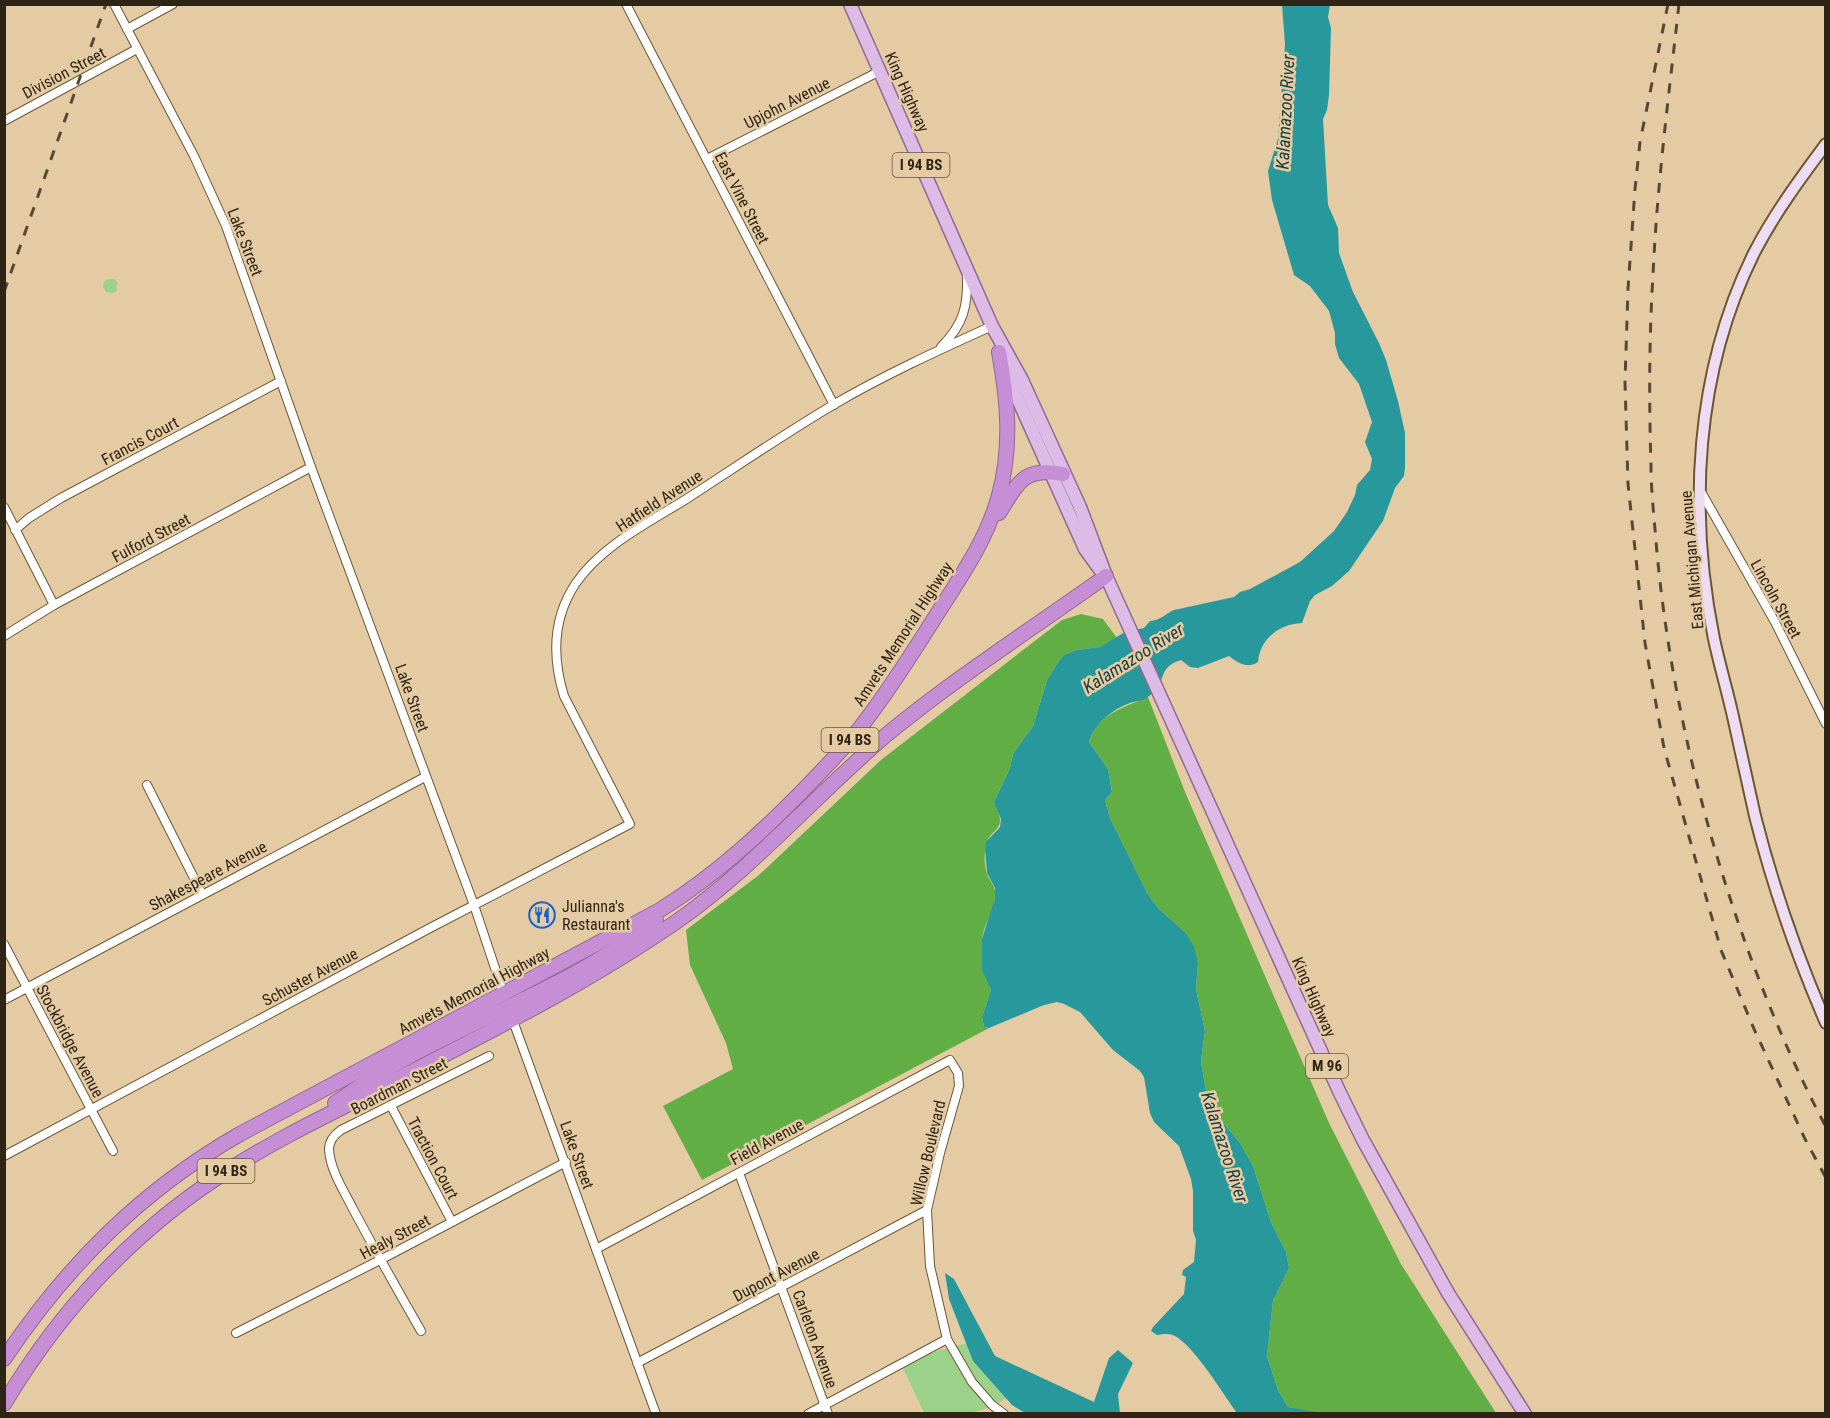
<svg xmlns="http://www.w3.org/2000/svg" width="1830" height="1418" font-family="'Roboto Condensed',sans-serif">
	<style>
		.green { fill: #9cd18a }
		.forest { fill: #61af44 }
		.water { fill: #27999d }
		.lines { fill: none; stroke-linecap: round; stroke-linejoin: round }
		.street-casing { stroke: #6d5733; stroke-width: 10 }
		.secondary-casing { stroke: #6d5733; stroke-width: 14 }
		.primary-casing { stroke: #906992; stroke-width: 15 }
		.highway-casing { stroke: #906992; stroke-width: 16 }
		.street { stroke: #fff; stroke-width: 8 }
		.secondary { stroke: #eeddf2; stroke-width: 10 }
		.primary { stroke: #dcbbe6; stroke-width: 12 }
		.highway { stroke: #c58ed5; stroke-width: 14 }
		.rail { stroke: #574935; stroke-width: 3; stroke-dasharray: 10 10; stroke-linecap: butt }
		.labels { text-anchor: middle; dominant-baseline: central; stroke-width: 5; stroke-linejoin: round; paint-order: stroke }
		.shield { fill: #e4cba4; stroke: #655741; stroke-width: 1.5 }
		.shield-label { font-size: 15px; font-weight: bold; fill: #2f2516 }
		.street-label { font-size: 16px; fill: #2f2516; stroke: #e4cba4 }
		.poi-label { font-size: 16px; fill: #2f2516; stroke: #e4cba4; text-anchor: start }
		.water-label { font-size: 18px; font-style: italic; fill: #204041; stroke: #e4cba4 }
	</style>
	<rect width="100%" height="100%" fill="#e4cba4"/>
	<g class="green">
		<path d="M108,279H114L118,283L116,286L117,291L112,293L106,292L103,287L104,282Z"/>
		<path d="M968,1343L1008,1397C976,1418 959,1413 924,1413L903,1368L926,1354Z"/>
	</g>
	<g class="forest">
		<path d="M1081,614L1103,619L1117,638L1100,647L1077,650L1064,655L1058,662L1047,680L1033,726L1013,754L1010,768L994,802C1011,835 987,825 985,851C984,858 985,868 987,874C990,882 996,886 995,895C995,911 983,925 982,940C982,953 987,978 991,990L982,1017L984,1027L989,1028L702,1180L663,1106L733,1069L726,1043L690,965L686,930L759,875L881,760L1062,620Z"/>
		<path d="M1148,697L1185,792L1329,1123L1401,1264L1496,1413L1323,1414L1288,1407L1278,1390L1267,1356L1273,1301L1289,1268L1286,1252L1271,1222L1253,1166L1240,1143L1217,1115L1206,1091L1201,1061L1205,1031L1196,989L1198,963L1185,932L1159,909L1147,893L1110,818L1105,800L1112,792L1108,769L1089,742C1097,714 1125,707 1148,697Z"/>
	</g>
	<g class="water">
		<path d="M1282,5H1330L1328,17L1331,28L1329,95L1327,110L1323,119L1328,205L1338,228L1339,253L1353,292L1379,343L1386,360L1398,401L1405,433V468L1404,476L1395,488L1383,521L1370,540L1349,571L1332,586L1315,595L1310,601L1302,623C1279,624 1260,639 1258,662C1247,669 1238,663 1229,656L1198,668L1190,667L1181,660C1155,668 1169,683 1148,697C1143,701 1136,701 1130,703C1113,709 1094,724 1089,742L1108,769L1112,792L1105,800L1110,818L1147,893L1159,909L1185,932L1194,947L1198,963L1196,989L1205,1031L1201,1061L1206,1091L1217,1115L1240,1143L1253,1166L1271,1222L1286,1252L1289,1268L1273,1301L1267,1356L1278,1390L1288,1407L1323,1413H1237C1223,1394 1195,1347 1175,1336C1169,1333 1164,1334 1157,1335L1151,1331L1153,1327L1184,1294L1186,1277L1182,1275L1183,1270L1194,1262L1196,1240L1193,1231V1191L1191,1179L1179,1146L1154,1122L1150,1113L1144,1077L1140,1071L1113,1050L1080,1012L1064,1004L1057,1002L1044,1005L989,1028L984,1027L982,1017L991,990L982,970V939L995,898V888L987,873L985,849L986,842L1000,827L1001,819L994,802L1010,768L1013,754L1033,726L1047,680L1058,662L1064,655L1077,650L1100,647L1125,632L1144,628L1150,621C1161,620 1165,614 1174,610L1234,597L1240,592L1250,589L1300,562L1334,531L1347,512L1355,495L1357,485L1370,470L1372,459L1365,442L1372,422L1359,384L1339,358L1335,344V333L1329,311L1310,286L1294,275L1272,200L1268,171L1278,139L1285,44Z"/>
		<path d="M945,1273L954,1279L995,1356L1094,1402L1109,1358L1118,1350L1133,1363L1118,1394L1120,1413H1025L1012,1405L973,1361L949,1299Z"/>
	</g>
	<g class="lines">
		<g class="street-casing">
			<g id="street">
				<path d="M114,4L194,156L226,226L311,467L474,905L504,995"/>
				<path d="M626,4L834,405"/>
				<path d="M127,29L173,4"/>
				<path d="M4,121L137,49"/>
				<path d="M707,159L880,71"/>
				<path d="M941,347C964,324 968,306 967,274"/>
				<path d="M1700,490L1775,622L1826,724"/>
				<path d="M4,507L54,605"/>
				<path d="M15,530L29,518L61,498L281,381"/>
				<path d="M4,636L54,605L311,467"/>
				<path d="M147,785L202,894"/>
				<path d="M4,944L113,1151"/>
				<path d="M4,1000L425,777"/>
				<path d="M512,1018L656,1414"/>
				<path d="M391,1106L452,1222"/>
				<path d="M4,1156L430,928L630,824L564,696C552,657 553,617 576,583C602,545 650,522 688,498C736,467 784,434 833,405C884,375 939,350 992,326"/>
				<path d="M739,1173L828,1414"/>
				<path d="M596,1249L950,1060L958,1073L959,1086L940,1153L927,1210L930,1266L947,1339L972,1382L992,1405L1004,1414"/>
				<path d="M421,1331C398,1291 375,1250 353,1209C344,1191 330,1170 329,1149C329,1141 334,1135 341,1130L489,1056"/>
				<path d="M236,1333L380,1260L566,1162"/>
				<path d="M637,1363L927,1210"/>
				<path d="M808,1414L947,1339"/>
			</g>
		</g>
		<g class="secondary-casing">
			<path id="secondary" d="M1826,144C1800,179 1774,214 1754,253C1695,372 1688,511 1714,639C1720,667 1728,693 1734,721C1741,752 1748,785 1755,816C1773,887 1797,956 1826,1023"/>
		</g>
		<g class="primary-casing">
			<g id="primary">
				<path d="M850,4L992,326L1022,380L1080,507L1106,576L1339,1091L1363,1140L1448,1293L1525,1414"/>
				<path d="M1004,368L1085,549L1101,571"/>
			</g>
		</g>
		<g class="highway-casing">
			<g id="highway">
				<path d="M999,513C1018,483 1024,466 1063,474"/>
				<path d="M335,1103C369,1079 404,1058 441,1040C514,1002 592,972 656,920"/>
				<path d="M4,1359C67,1265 142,1190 240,1134L660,910C718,874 768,827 815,778C831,761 849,743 863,724C891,688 915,649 939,611C962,575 988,537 999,495C1012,447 1008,401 999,352"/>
				<path d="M4,1404C58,1314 130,1235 218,1177C263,1147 311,1123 359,1099C466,1043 576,991 676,922C753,868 814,797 885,736C955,678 1032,629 1106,576"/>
			</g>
		</g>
		<use href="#street" class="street"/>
		<use href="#secondary" class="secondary"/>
		<use href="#primary" class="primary"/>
		<use href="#highway" class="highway"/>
		<g class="rail">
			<path d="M1668,4L1640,142L1635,189L1628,289L1625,382L1628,484L1645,643L1664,748L1721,950L1754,1029L1805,1139L1826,1178"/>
			<path d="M1679,4C1669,94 1657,185 1653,275C1649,339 1649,403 1651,466C1651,491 1654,516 1656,541C1672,734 1735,956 1826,1127"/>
			<path d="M4,292L106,4"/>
		</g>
	</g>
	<defs>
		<g id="restaurant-ring" transform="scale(1.35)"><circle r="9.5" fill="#e4cba4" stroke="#1464ce" stroke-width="1.5"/><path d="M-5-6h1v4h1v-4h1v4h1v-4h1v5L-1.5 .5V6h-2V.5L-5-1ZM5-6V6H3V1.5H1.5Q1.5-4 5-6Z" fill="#1464ce"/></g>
	</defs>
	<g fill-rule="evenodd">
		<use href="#restaurant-ring" x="542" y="915"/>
	</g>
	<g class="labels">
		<g class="shield">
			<rect x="892.5" y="153" width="57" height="24" rx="4.5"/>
			<rect x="821.5" y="728" width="57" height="24" rx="4.5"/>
			<rect x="1306" y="1054" width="42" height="24" rx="4.5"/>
			<rect x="197.5" y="1159" width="57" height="24" rx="4.5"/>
		</g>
		<g class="shield-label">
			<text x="921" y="165">I 94 BS</text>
			<text x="850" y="740">I 94 BS</text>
			<text x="1327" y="1066">M 96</text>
			<text x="226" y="1171">I 94 BS</text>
		</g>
		<g class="street-label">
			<text transform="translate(64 73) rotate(-28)">Division Street</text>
			<text transform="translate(907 92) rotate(66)">King Highway</text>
			<text transform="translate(787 103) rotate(-27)">Upjohn Avenue</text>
			<text transform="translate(742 198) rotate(63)">East Vine Street</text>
			<text transform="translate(245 242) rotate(69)">Lake Street</text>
			<text transform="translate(140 441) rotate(-28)">Francis Court</text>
			<text transform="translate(659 501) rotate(-33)">Hatfield Avenue</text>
			<text transform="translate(151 538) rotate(-28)">Fulford Street</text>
			<text transform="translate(1692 560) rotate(-95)">East Michigan Avenue</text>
			<text transform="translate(1776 599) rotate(61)">Lincoln Street</text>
			<text transform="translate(903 634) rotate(-57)">Amvets Memorial Highway</text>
			<text transform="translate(412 698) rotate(70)">Lake Street</text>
			<text transform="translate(208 876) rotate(-28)">Shakespeare Avenue</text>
			<text transform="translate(310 977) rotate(-28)">Schuster Avenue</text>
			<text transform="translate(474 991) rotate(-28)">Amvets Memorial Highway</text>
			<text transform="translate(1314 997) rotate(66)">King Highway</text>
			<text transform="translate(70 1041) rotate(62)">Stockbridge Avenue</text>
			<text transform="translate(399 1086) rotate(-27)">Boardman Street</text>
			<text transform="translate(767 1142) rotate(-28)">Field Avenue</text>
			<text transform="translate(928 1153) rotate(-77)">Willow Boulevard</text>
			<text transform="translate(577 1155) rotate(70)">Lake Street</text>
			<text transform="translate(433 1158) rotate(62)">Traction Court</text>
			<text transform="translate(395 1237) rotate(-28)">Healy Street</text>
			<text transform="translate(776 1275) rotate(-28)">Dupont Avenue</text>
			<text transform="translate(815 1339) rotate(70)">Carleton Avenue</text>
		</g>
		<g class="poi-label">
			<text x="562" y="906">Julianna's<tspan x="562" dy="18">Restaurant</tspan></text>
		</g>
		<g class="water-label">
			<text transform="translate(1285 112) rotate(-87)">Kalamazoo River</text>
			<text transform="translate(1133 658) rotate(-32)">Kalamazoo River</text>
			<text transform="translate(1225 1147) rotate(72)">Kalamazoo River</text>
		</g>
	</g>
	<rect width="1830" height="1418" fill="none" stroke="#2f2516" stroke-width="12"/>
</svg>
